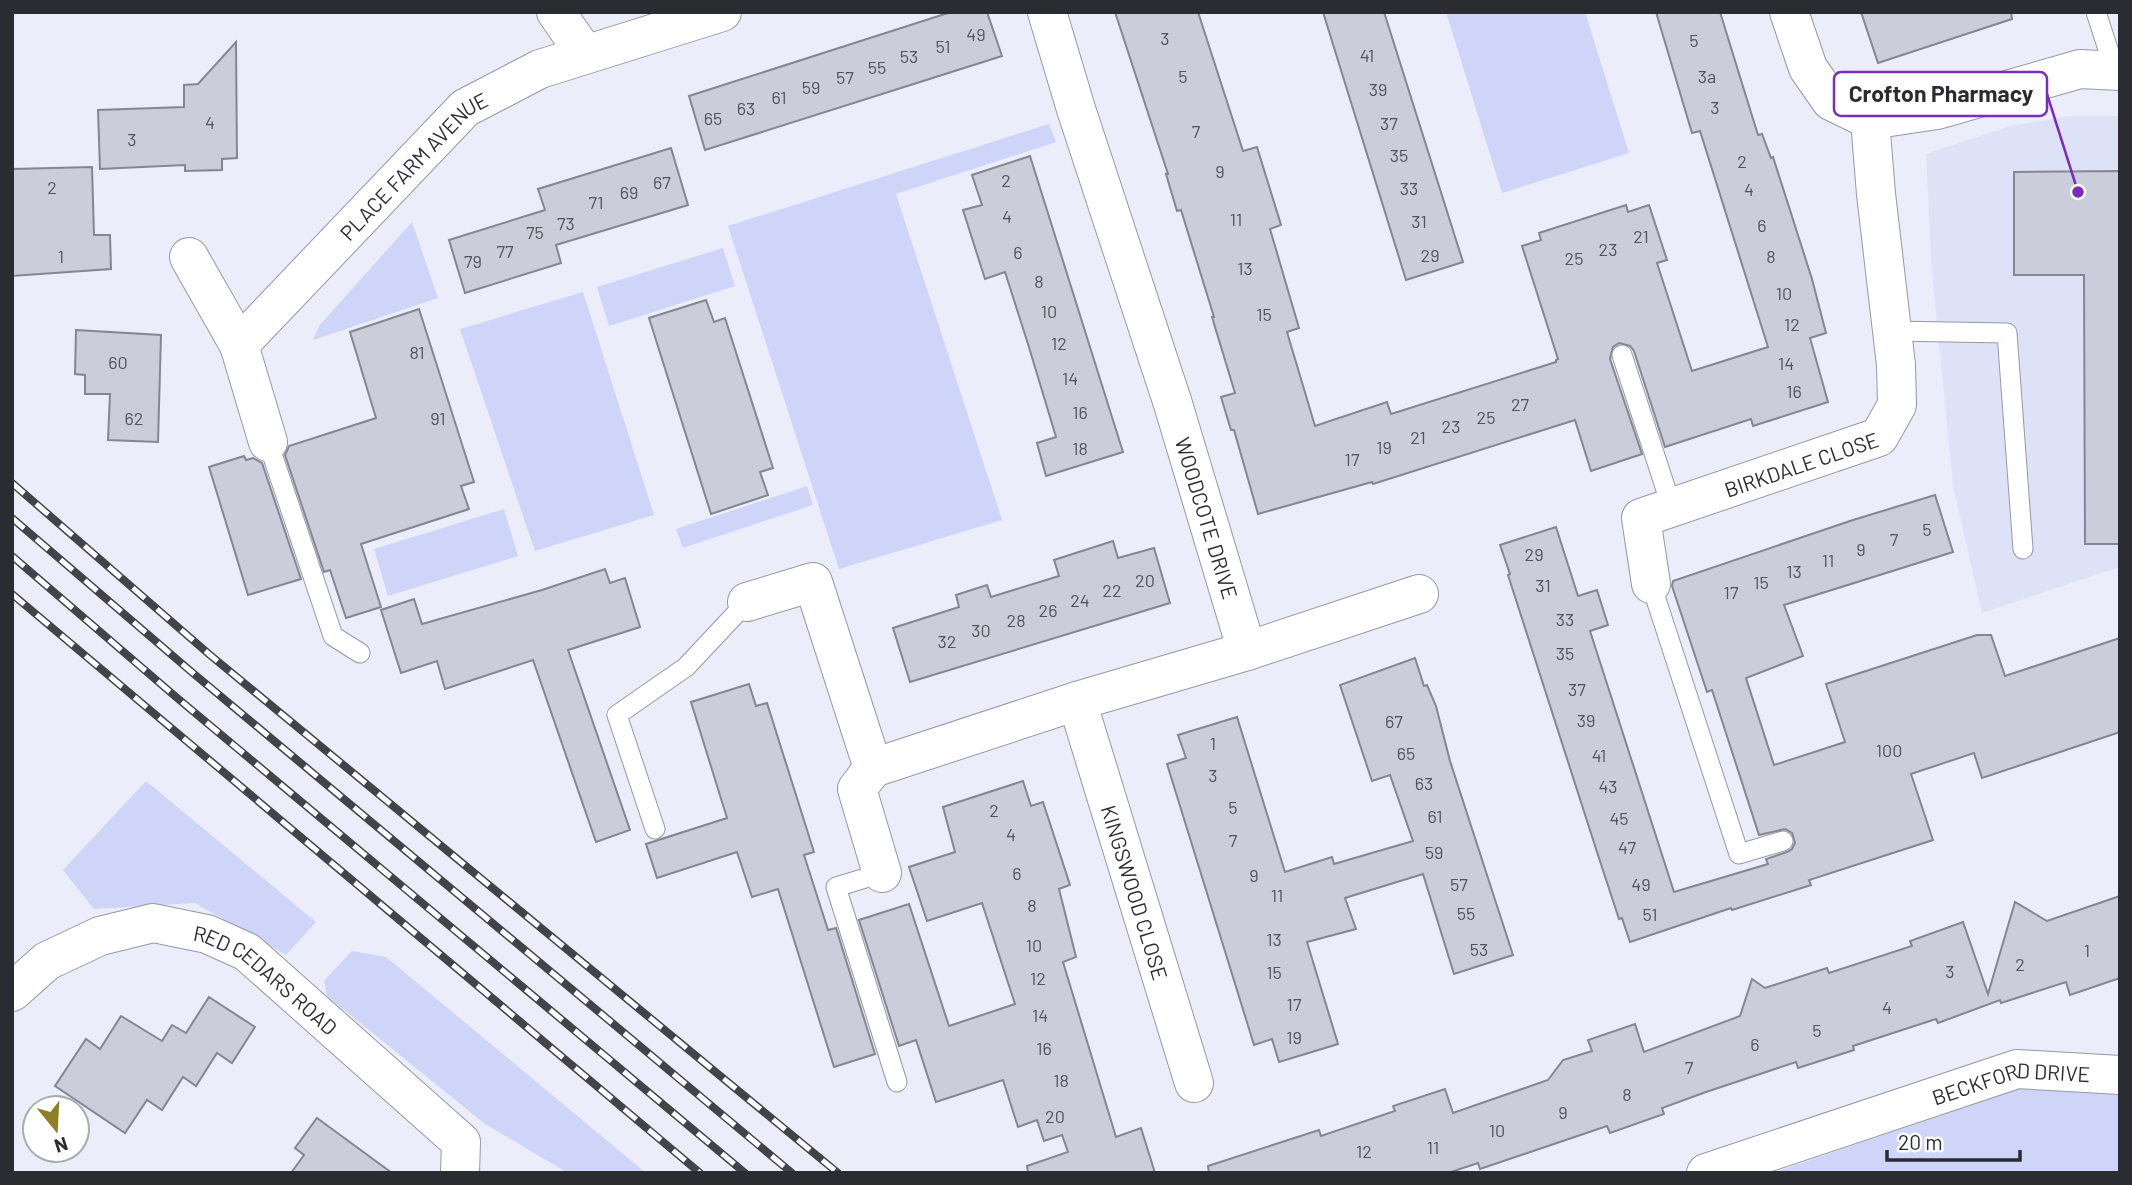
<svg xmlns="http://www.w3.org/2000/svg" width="2132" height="1185" font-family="Barlow,sans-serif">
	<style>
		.built { fill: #dee2f6 }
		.green { fill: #cfd4f9 }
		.building { fill: #cbcdda; stroke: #848692; stroke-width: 2 }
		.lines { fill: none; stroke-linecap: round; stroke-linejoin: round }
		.service-casing { stroke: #9698a4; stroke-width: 21 }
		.minor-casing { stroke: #9698a4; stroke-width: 40 }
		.service { stroke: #fff; stroke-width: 19 }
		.minor { stroke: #fff; stroke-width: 38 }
		.rail-casing { stroke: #43444a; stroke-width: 8 }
		.rail { stroke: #fff; stroke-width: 5; stroke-dasharray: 16; stroke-linecap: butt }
		.labels { text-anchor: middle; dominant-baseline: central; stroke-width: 5; stroke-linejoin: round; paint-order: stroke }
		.number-label { font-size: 18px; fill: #53545b }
		.street-label { font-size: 21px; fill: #2b2c31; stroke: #fff }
		.leader { fill: none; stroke: #7b2cbf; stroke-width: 2.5 }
		.callout-dot { fill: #7b2cbf; stroke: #fff; stroke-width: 2.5 }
		.callout { fill: #fff; stroke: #7b2cbf; stroke-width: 2.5 }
		.callout-label { font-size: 23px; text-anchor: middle; font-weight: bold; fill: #2b2c31 }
	</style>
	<rect width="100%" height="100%" fill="#ebedfa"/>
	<path class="built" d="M2069,116H2120V567L1982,613L1953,486L1932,273L1926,154L2011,126Z"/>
	<g class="green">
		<path d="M1446,12H1585L1629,153L1502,193Z"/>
		<path d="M1049,124L1056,142L896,194L1002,520L839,569L728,226Z"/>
		<path d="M412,222L438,298L313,340L319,326Z"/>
		<path d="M723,248L735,286L609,326L597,287Z"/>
		<path d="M583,292L654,515L535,551L460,329Z"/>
		<path d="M807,486L813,505L683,548L676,529Z"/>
		<path d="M504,509L518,556L388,596L374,549Z"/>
		<path d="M146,781L316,922L286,955L195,903L94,909L63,870Z"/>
		<path d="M352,951L386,957L646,1173H568L485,1124L327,996L324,981Z"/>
		<path d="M2017,1089L2120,1093V1173H1772Z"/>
	</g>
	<g class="building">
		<path d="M951,12H987L1002,56L705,150L689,96Z"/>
		<path d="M1115,12H1198L1243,151L1257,147L1281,225L1270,229L1299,328L1287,332L1315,426L1387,402L1391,414L1556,362V360L1558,359L1522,246L1541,240L1539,233L1626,205L1628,212L1649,205L1667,260L1657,263L1692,371L1768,347L1700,131L1692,133L1656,12H1720L1758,135L1762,134L1771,158L1773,157L1812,279L1826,333L1810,338L1828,402L1753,426L1751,419L1665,447L1634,351L1630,346L1619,343L1613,347L1610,359L1642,454L1591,471L1575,420L1373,484L1372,482L1258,514L1234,430H1231L1221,397L1235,393L1212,317H1214L1181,210L1177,211L1166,174H1168Z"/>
		<path d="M1323,12H1384L1463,262L1406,280Z"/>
		<path d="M1861,12H2011L2012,19L1878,63Z"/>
		<path d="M236,42L237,158L222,159V170L185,171V165L100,169L98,110L184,107V85L198,84Z"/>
		<path d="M671,148L688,205L556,245L561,263L465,293L449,240L545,210L538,189Z"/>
		<path d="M1030,156L1123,452L1046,476L1037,443L1056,437L1028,344L1005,272L985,279L963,210L982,205L972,175Z"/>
		<path d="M92,167L94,235H110L111,269L12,276V169Z"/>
		<path d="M2120,171V544H2085L2084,275H2014V172Z"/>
		<path d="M706,300L714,322L725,318L773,468L760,472L768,495L711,514L649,318Z"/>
		<path d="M419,309L474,482L461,486L469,509L361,544L381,607L346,618L330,570L324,572L285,455L289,446L376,418L350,332Z"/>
		<path d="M76,330L161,335L158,442L108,440L110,394H85V375L75,374Z"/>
		<path d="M244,456L246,460L253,458L262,463L301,579L248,595L209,467Z"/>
		<path d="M1935,495L1953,552L1784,605L1803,656L1746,678L1774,765L1845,742L1826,684L1977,635H1991L2005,676L2120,638V732L1982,778L1974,753L1911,774L1933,840L1809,880L1811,885L1732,910L1731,908L1630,942L1622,918L1619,919L1597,852L1508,575L1510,574L1500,545L1556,527L1578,596L1597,590L1608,625L1590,631L1674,892L1768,864L1766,859L1787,852L1792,849L1795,843L1792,833L1785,829L1759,835L1712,690L1707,692L1672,586L1673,581L1853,520Z"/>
		<path d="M1113,541L1118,558L1154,548L1170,603L910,682L893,628L959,607L956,595L987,585L991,597L1059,576L1054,560Z"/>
		<path d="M605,569L610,583L625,578L640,627L568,650L630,830L596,842L533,660L445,689L437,661L401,673L381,610L414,599L422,624L542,590Z"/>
		<path d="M1415,658L1424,686L1427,685L1436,706L1450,761L1513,955L1454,974L1423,874L1345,898L1356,929L1307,942L1338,1044L1279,1062L1272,1039L1254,1045L1167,764L1186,758L1178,735L1237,717L1285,872L1332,857L1334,864L1413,841L1390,775L1372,781L1340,685Z"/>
		<path d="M749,684L756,706L767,703L814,852L804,855L828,930L836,928L875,1054L834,1067L778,889L752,897L737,852L657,878L646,844L727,818L691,702Z"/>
		<path d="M1023,781L1031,806L1043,802L1070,885L1059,889L1076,957L1063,962L1116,1137L1141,1128L1155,1173H1028L1027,1166L1068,1152L1062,1135L1044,1141L1037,1120L1018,1127L1003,1080L936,1102L916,1040L899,1046L859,920L909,904L949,1026L1015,1004L982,903L927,921L909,867L955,852L943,807Z"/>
		<path d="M2120,896V978L2070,995L2066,982L2001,1003L2000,1000L1938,1023L1936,1019L1853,1046L1854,1050L1798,1068L1796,1062L1706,1092L1662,1108L1664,1114L1610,1133L1607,1126L1480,1169L1478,1163L1448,1173H1209L1208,1166L1319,1130L1321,1136L1395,1111L1393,1106L1445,1089L1453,1113L1548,1080L1563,1060L1592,1051L1588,1040L1635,1024L1644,1052L1740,1016L1752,979L1765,988L1827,968L1829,973L1912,946L1910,941L1963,922L1988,994L2015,902L2047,921Z"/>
		<path d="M209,997L255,1027L232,1063L217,1053L196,1086L183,1077L162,1110L147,1100L125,1133L55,1086L86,1039L100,1049L121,1016L162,1041L172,1025L186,1033Z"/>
		<path d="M317,1118L392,1173H291L304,1155L295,1148Z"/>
	</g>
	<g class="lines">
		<g class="service-casing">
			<g id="service">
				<path d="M2096,12L2115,71"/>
				<path d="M1891,331L2007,333L2023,549"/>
				<path d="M1622,355L1672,508"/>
				<path d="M268,442L333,636L360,653"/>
				<path d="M1651,584L1739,854L1783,841"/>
				<path d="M655,829L617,715L686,667L747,602"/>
				<path d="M882,873L836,887L897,1082"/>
			</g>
		</g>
		<g class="minor-casing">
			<g id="minor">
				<path d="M556,12L585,54"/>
				<path d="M1789,12L1808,68L1831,101L1870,120L1937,110L2080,69L2120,71"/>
				<path d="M189,257L239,345"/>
				<path id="s1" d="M268,442L239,345L465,108L540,69L722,12"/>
				<path id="s2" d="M1651,584L1641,518L1879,437L1897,405L1896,365L1876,194L1870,120"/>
				<path d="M747,602L813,582L873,768L1077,701L1247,651L1173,404L1076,109L1047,12"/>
				<path d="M1247,651L1419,594"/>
				<path id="s3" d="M1077,701L1194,1083"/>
				<path d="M873,768L857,789L882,873"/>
				<path id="s4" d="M12,992L47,961L100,936L153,923L207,934L247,952L461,1142L460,1173"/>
				<path id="s5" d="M1706,1173L2017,1069L2120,1075"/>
			</g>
		</g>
		<use href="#service" class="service"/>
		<use href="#minor" class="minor"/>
		<g class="rail-casing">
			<g id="rail">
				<path d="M12,483L210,655L838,1173"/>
				<path d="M12,518L194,674L792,1173"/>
				<path d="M12,556L176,697L745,1173"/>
				<path d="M12,594L700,1173"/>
			</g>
		</g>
		<use href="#rail" class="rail"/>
	</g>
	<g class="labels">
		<g class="number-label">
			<text x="976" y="34">49</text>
			<text x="1165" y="38">3</text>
			<text x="1694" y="40">5</text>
			<text x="943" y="46">51</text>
			<text x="1367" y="55">41</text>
			<text x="909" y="56">53</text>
			<text x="877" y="67">55</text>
			<text x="1183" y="76">5</text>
			<text x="1707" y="76">3a</text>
			<text x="845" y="77">57</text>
			<text x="811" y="87">59</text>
			<text x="1378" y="89">39</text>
			<text x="779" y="97">61</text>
			<text x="1715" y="107">3</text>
			<text x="746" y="108">63</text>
			<text x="713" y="118">65</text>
			<text x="210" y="122">4</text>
			<text x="1389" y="123">37</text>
			<text x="1196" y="131">7</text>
			<text x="132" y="139">3</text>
			<text x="1399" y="155">35</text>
			<text x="1742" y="161">2</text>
			<text x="1220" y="171">9</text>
			<text x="1006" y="180">2</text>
			<text x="662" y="182">67</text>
			<text x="52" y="187">2</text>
			<text x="1409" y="188">33</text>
			<text x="1749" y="189">4</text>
			<text x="629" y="192">69</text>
			<text x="596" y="202">71</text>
			<text x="1007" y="216">4</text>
			<text x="1236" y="219">11</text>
			<text x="1419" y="221">31</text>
			<text x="566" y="223">73</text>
			<text x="1762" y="225">6</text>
			<text x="535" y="232">75</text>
			<text x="1641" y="236">21</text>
			<text x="1608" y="249">23</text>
			<text x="505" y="251">77</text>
			<text x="1018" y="252">6</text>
			<text x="1430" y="255">29</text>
			<text x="61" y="256">1</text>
			<text x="1771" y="256">8</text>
			<text x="1574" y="258">25</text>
			<text x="473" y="261">79</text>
			<text x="1245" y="268">13</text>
			<text x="1039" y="281">8</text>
			<text x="1784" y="293">10</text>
			<text x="1049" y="311">10</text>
			<text x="1264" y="314">15</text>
			<text x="1792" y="324">12</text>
			<text x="1059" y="343">12</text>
			<text x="417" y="352">81</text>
			<text x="118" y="362">60</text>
			<text x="1786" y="363">14</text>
			<text x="1070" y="378">14</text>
			<text x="1794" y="391">16</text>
			<text x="1520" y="404">27</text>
			<text x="1080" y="412">16</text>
			<text x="1486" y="417">25</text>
			<text x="134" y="418">62</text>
			<text x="438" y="418">91</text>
			<text x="1451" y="426">23</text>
			<text x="1418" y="437">21</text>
			<text x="1384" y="447">19</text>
			<text x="1080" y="448">18</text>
			<text x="1352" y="459">17</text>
			<text x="1927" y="529">5</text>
			<text x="1894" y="539">7</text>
			<text x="1861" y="549">9</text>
			<text x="1534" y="554">29</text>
			<text x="1828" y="560">11</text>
			<text x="1794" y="571">13</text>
			<text x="1145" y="580">20</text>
			<text x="1761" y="582">15</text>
			<text x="1543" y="585">31</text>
			<text x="1112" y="590">22</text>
			<text x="1731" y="592">17</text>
			<text x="1080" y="600">24</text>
			<text x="1048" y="610">26</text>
			<text x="1565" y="619">33</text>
			<text x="1016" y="620">28</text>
			<text x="981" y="630">30</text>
			<text x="947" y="641">32</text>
			<text x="1565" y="653">35</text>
			<text x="1577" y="689">37</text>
			<text x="1586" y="720">39</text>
			<text x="1394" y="721">67</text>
			<text x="1213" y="743">1</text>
			<text x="1889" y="750">100</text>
			<text x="1406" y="753">65</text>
			<text x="1599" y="755">41</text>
			<text x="1213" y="775">3</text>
			<text x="1424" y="783">63</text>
			<text x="1608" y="786">43</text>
			<text x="1233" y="807">5</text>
			<text x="994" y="810">2</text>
			<text x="1435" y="816">61</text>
			<text x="1619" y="818">45</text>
			<text x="1011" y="834">4</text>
			<text x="1233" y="840">7</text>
			<text x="1627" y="847">47</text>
			<text x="1434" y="852">59</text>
			<text x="1017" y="873">6</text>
			<text x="1254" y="875">9</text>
			<text x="1459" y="884">57</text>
			<text x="1641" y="884">49</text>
			<text x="1277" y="895">11</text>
			<text x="1032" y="905">8</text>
			<text x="1466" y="913">55</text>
			<text x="1650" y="914">51</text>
			<text x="1274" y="939">13</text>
			<text x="1034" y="945">10</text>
			<text x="1479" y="949">53</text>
			<text x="2087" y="950">1</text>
			<text x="2020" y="964">2</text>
			<text x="1950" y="971">3</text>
			<text x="1274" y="972">15</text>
			<text x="1038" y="978">12</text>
			<text x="1294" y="1004">17</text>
			<text x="1887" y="1007">4</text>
			<text x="1040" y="1015">14</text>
			<text x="1817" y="1030">5</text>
			<text x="1294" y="1037">19</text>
			<text x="1755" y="1044">6</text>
			<text x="1044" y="1048">16</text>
			<text x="1689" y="1067">7</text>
			<text x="1061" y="1080">18</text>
			<text x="1627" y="1094">8</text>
			<text x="1563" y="1112">9</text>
			<text x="1055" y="1116">20</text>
			<text x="1497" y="1130">10</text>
			<text x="1433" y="1147">11</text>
			<text x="1364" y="1151">12</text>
		</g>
		<g class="street-label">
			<text stroke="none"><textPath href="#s1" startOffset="352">PLACE FARM AVENUE</textPath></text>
			<text stroke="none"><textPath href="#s2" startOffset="236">BIRKDALE CLOSE</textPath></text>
			<text transform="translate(1207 518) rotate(73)">WOODCOTE DRIVE</text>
			<text stroke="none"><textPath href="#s3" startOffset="200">KINGSWOOD CLOSE</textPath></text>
			<text stroke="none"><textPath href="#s4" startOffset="289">RED CEDARS ROAD</textPath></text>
			<text stroke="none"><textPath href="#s5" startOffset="320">BECKFORD DRIVE</textPath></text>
		</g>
	</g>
	<path class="leader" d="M2078 192L2047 94"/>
	<circle class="callout-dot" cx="2078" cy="192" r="7"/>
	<rect class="callout" x="1834" y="72" width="213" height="44" rx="7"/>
	<g class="callout-label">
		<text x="1941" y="102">Crofton Pharmacy</text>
	</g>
	<rect width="2132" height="1185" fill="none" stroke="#2b2c31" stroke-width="28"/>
	<g transform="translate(56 1129) rotate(162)"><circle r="33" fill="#ffffff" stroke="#aaabad" stroke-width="2"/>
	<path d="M0-5L12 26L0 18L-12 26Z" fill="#8e7e24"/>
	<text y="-10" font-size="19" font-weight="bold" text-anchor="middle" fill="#2b2c31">N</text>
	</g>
	<path d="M1887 1150v10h133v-10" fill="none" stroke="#2b2c31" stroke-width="3.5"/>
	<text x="1898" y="1150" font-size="21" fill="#2b2c31" stroke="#ffffff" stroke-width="5" paint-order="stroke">20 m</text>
</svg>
